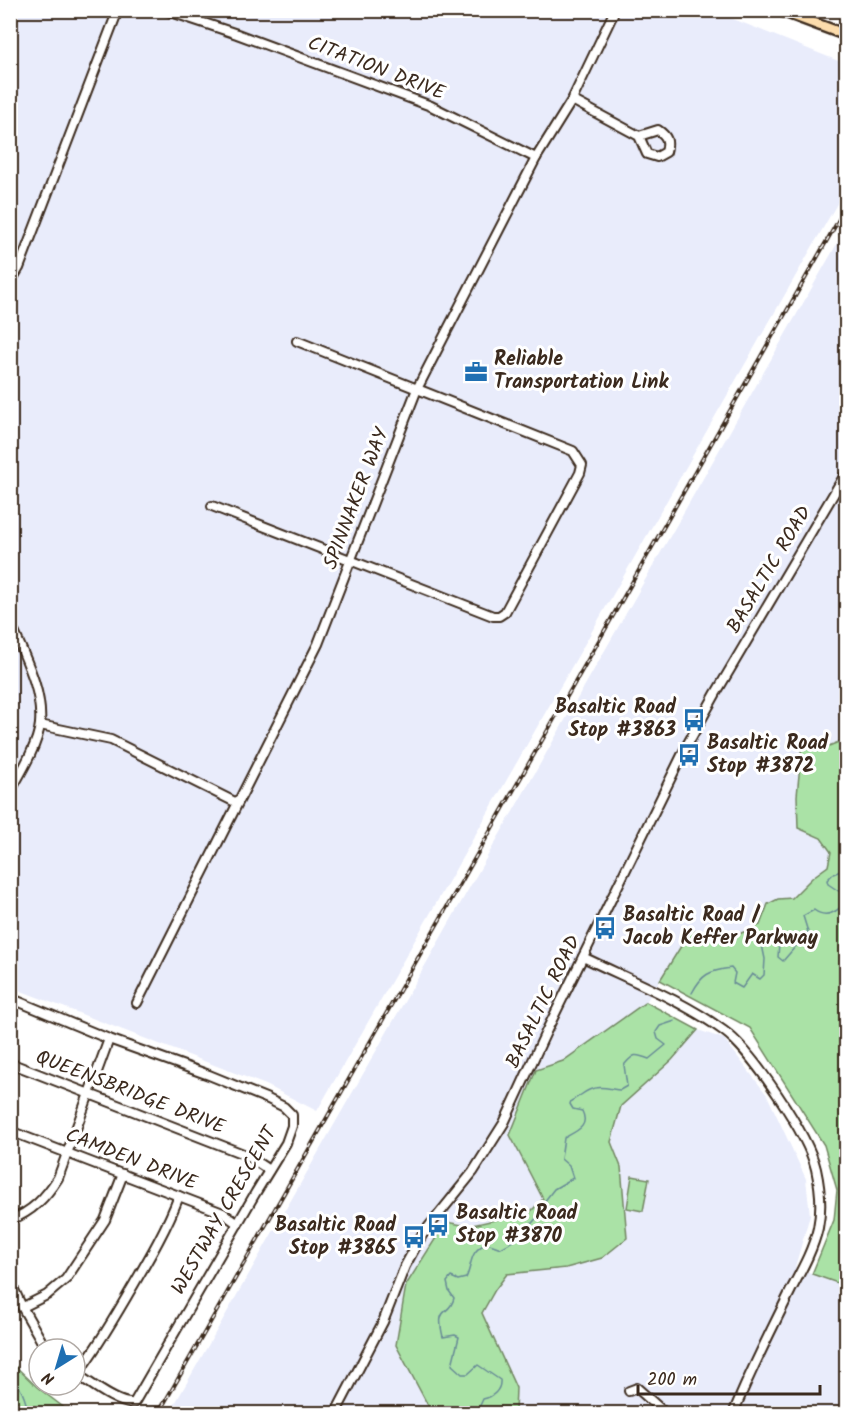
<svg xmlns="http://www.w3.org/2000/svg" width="857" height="1424" font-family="Kalam,sans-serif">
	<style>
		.built { fill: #e9ecfb }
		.green { fill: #aae2a6; stroke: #728662; stroke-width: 1.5 }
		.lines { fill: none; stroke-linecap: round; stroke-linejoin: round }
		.stream { stroke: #678b96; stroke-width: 1.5 }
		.minor-casing { stroke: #3b2a1e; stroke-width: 12 }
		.major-casing { stroke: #3b2a1e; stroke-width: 14 }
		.minor { stroke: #fff; stroke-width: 8 }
		.major { stroke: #fcdcac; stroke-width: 9 }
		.rail-casing { stroke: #3b2a1e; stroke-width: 4 }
		.rail { stroke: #fff; stroke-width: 1.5; stroke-dasharray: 4.5; stroke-linecap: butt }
		.labels { text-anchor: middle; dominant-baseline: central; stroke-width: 6; stroke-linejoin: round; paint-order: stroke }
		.street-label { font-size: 20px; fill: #3b2a1e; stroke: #fff }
		.poi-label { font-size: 20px; font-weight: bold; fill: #3b2a1e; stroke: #fff; text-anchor: start }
	</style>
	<rect width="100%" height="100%" fill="#fff"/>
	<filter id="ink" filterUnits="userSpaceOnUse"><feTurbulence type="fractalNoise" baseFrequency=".0167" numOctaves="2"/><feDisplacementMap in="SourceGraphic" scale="12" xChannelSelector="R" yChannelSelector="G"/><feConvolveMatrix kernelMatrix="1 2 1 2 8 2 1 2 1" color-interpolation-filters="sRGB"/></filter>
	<g filter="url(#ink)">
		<g class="built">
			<path d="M10,11H713L846,64V188L317,1111L266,1085L11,987Z"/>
			<path d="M846,228V739L829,746L798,828L821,838L831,852L828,866L813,877L791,898L778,899L769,904L760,925L739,934L709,937L691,930L646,1002L563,1061L536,1070L510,1135L543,1199L530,1212L468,1226L446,1222L432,1413L169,1414Z"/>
			<path d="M698,1030L724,1039L767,1095L806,1179L810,1215L795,1267L846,1286V1403L835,1414L515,1413L516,1388L482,1313L495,1290L507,1274L566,1268L621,1167L610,1142L621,1106L672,1060Z"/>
		</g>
		<g class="green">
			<path d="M846,739V1286L812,1274L834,1220L837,1190L824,1145L750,1028L660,980L691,930L709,937L739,934L760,925L768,904L778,899L792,898L813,877L828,866L831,852L821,838L798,828L797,796L802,743L829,746Z"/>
			<path d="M646,1002L698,1030L672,1060L621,1106L611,1142L621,1167L627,1238L602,1258L566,1268L507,1274L495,1290L482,1313L516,1388L515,1413H432L396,1345L406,1285L446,1222L468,1226L530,1212L543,1199L510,1135L536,1070L563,1061Z"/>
			<path d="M632,1176L649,1179L643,1211L627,1208Z"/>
			<path d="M10,1361L37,1387L71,1413H11Z"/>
		</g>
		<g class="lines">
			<g class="stream">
				<path d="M846,873L843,870L833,874L827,880L828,884L846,896"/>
				<path d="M692,993C702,974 709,971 731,968L735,973L733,983L742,988L752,974L760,979L764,975L765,959L761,940L764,936H769L779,943L778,957L783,961L808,932L803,916L814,910C826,919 838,912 846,901"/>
				<path d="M10,1375C21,1387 26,1398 28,1414"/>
				<path d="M482,1414L478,1410L483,1399C493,1397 501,1390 500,1380L478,1365L468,1374H462L452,1365L459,1337L455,1335L443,1337C435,1304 449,1318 454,1298L449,1291L447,1282L451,1277L458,1280L466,1278C473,1264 468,1252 487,1243L501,1248C517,1240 533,1223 544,1209V1202L554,1189L573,1178L569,1166L561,1159L564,1138C576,1131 590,1127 582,1111L573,1109L570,1104L571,1101C578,1098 582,1093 589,1090C598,1085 610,1089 620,1090L627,1086L624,1065C634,1054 634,1053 649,1059L666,1045L658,1039L656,1032L660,1026L675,1021"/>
			</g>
			<g class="minor-casing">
				<g id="minor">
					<path d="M165,10L237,34L431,106L536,158"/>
					<path d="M572,100L639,136L647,154L657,157L666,152C669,141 667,136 658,130L639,136"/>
					<path d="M10,283L19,268L118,10"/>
					<path d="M212,506L493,616H499L505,612L580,473L582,465L573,451L297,341"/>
					<path d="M10,622C23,654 43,689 40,724C38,745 20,774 10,792"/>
					<path d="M40,725L111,740L237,803"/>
					<path d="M583,957C630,980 682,1000 724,1031C752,1051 808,1135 816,1169C820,1187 822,1209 818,1228C813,1250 801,1271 791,1290C771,1331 750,1371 733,1414"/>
					<path d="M10,998L109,1039L209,1075L268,1099L284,1107L292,1115V1126L286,1143L256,1192L134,1403C119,1406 88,1381 75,1373"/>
					<path d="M137,1003L318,644L417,389L536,158L572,100L615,10"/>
					<path d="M10,1063L246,1155L269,1170"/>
					<path d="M10,1131L210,1208L223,1213L238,1224"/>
					<path d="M10,1220C32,1212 46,1197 58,1178L109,1039"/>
					<path d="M10,1281L21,1305L46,1349"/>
					<path d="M23,1307L47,1295L66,1279L105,1220L123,1174"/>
					<path d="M77,1374C97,1348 113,1320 130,1291C148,1260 166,1230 179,1196"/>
					<path d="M629,1391L637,1388L666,1414"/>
					<path d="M335,1414L383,1322L405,1266L422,1235L473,1172L504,1123L546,1032L686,747L716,693L846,473"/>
				</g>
			</g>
			<g class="major-casing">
				<path id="major" d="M779,10L846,35"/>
			</g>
			<use href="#minor" class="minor"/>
			<use href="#major" class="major"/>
			<g class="rail-casing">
				<path id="rail" d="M158,1414L846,207"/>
			</g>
			<use href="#rail" class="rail"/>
		</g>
	</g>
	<defs>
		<g id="office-bare" transform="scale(1.8)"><path d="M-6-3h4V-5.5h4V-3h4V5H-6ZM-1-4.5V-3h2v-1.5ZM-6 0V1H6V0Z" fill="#1f6fb2" stroke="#fff" stroke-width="2.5" paint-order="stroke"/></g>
		<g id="bus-bare" transform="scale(1.8)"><path d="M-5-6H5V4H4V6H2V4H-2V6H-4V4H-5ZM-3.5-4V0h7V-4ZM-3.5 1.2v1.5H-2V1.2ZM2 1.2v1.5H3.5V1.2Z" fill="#1f6fb2" stroke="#fff" stroke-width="2.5" paint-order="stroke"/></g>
	</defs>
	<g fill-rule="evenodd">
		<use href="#office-bare" x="476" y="372"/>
		<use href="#bus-bare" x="694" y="720"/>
		<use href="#bus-bare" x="689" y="755"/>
		<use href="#bus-bare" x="605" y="928"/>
		<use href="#bus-bare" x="438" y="1225"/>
		<use href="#bus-bare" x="414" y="1237"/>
	</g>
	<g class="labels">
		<g class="street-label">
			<text transform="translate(376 69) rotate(21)">CITATION DRIVE</text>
			<text transform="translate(357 499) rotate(-69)">SPINNAKER WAY</text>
			<text transform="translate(770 570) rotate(-59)">BASALTIC ROAD</text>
			<text transform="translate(544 1002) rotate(-64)">BASALTIC ROAD</text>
			<text transform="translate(130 1093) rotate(21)">QUEENSBRIDGE DRIVE</text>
			<text transform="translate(131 1160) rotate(21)">CAMDEN DRIVE</text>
			<text transform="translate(225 1211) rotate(-60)">WESTWAY CRESCENT</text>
		</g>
		<g class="poi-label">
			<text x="494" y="360">Reliable<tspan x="494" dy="23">Transportation Link</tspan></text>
			<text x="676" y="708" text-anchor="end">Basaltic Road<tspan x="676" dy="23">Stop #3863</tspan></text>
			<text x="707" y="744">Basaltic Road<tspan x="707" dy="23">Stop #3872</tspan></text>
			<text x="623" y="916">Basaltic Road /<tspan x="623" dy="23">Jacob Keffer Parkway</tspan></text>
			<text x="456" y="1214">Basaltic Road<tspan x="456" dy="23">Stop #3870</tspan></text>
			<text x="396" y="1226" text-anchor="end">Basaltic Road<tspan x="396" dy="23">Stop #3865</tspan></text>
		</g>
	</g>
	<rect width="857" height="1424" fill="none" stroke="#fff" stroke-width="36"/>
	<rect x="18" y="18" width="821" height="1388" fill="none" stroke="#3b2a1e" stroke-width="2" filter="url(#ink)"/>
	<g transform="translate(57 1367) rotate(217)"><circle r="28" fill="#ffffff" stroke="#b1aaa5" stroke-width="1.5"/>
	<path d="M0-4.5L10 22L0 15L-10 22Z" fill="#1f6fb2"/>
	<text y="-9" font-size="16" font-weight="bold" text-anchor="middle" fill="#3b2a1e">N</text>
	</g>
	<path d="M638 1385v9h182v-9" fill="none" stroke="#3b2a1e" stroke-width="3"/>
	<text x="647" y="1385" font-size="18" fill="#3b2a1e" stroke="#ffffff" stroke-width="4.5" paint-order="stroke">200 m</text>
</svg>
